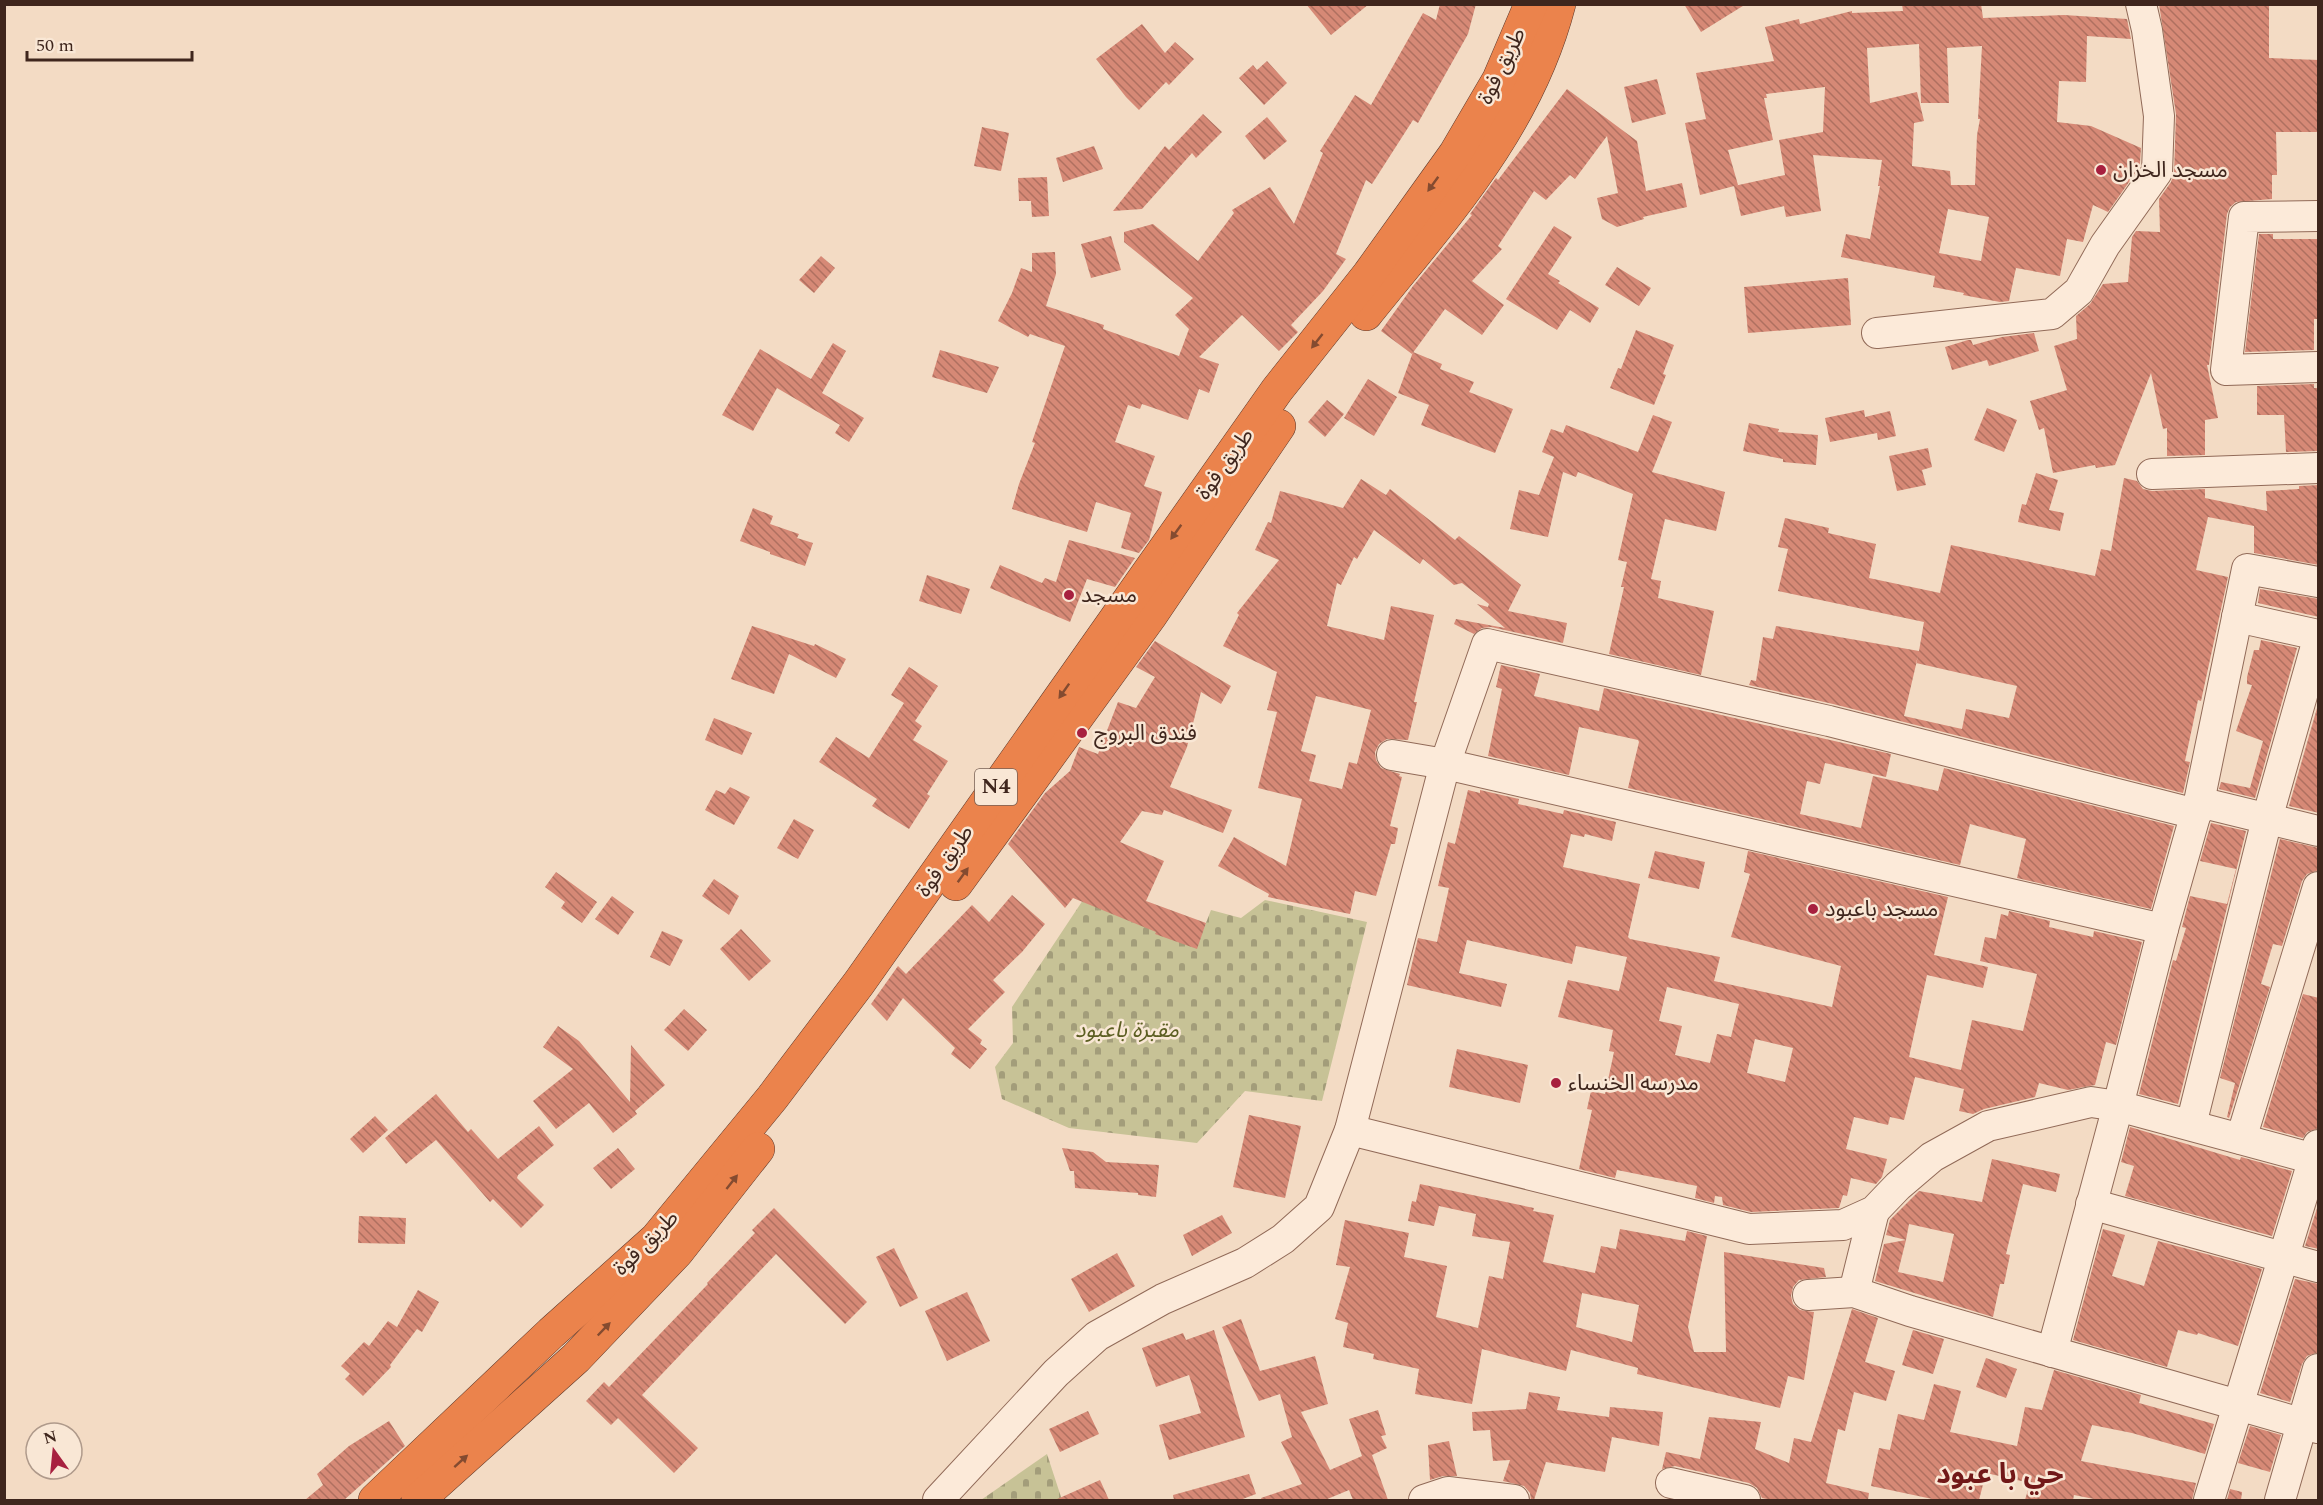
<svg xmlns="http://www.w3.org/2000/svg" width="2323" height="1505" font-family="Spectral,'Noto Sans Arabic',serif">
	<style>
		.cemetery { fill: url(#cemetery-stones) }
		.building { fill: url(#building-back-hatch); fill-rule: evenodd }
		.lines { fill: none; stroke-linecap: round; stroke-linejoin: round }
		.minor-casing { stroke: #916a58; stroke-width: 32 }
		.highway-casing { stroke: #5e392c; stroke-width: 34 }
		.minor { stroke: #fcead9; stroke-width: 30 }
		.highway { stroke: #eb834c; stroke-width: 33 }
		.oneway { fill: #844b30 }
		.poi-dot { fill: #a7203f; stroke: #f9e7d5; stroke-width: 2 }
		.labels { text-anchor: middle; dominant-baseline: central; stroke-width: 5; stroke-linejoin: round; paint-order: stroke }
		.shield { fill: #f9e7d5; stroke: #776054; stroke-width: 1.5 }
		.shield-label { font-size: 21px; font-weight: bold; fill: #3f261d }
		.street-label { font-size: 22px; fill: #3f261d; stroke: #f9e7d5 }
		.poi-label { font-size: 22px; fill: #3f261d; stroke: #f9e7d5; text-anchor: start }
		.park-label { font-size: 22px; font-style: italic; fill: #5c5e22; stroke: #f9e7d5 }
		.district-label { font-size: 28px; font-weight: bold; fill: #711818; stroke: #f9e7d5 }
	</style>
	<defs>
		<pattern id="cemetery-stones" width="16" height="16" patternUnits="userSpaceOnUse" patternTransform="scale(1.5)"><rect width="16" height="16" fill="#c7c296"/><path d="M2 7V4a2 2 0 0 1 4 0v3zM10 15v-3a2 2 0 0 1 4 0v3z" fill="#a39d7a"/></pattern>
		<pattern id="building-back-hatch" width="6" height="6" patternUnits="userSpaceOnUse" patternTransform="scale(1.5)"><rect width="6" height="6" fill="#d68976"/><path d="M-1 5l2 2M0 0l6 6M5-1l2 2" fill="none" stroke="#af7060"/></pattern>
	</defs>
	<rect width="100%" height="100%" fill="#f3dbc4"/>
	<g class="cemetery">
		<path d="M1085,897L1197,946L1211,910L1241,918L1265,900L1367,922L1322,1101L1245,1091L1197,1143L1069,1128L1002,1099L995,1067L1013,1043L1012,1007Z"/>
		<path d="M1047,1454L1062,1500H981Z"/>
	</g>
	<g class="building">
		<path d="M1306,4H1369L1331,35Z"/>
		<path d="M1440,4H1476L1468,34L1418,123L1413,120L1372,184L1366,180L1336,254L1346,259L1323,291L1291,325L1298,332L1279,351L1242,315L1199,357L1219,364L1209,393L1199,389L1188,420L1142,404L1140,409L1128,405L1115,442L1155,456L1144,486L1162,492L1149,540L1139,553L1121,548L1131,513L1096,502L1087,532L1012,509L1019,484L1035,443L1032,442L1065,346L1030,334L1028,337L998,321L1012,293L1021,268L1032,272V253L1055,252L1056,274L1046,306L1104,325L1103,329L1179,356L1189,329L1175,315L1193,298L1124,242V232L1153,224L1198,261L1234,213L1232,210L1270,187L1294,224L1323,153L1320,151L1355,95L1371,105L1423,13L1436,20Z"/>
		<path d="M1684,4H1746L1701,32Z"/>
		<path d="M1902,4H1981L1983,18L2064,15L2127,19L2131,39L2087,36L2086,82L2059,81L2057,122L2091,126L2141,148L2140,163L2136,172L2108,212L2093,205L2083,242L2067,239L2060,276L2016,268L2009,301L2000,302L1963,295L1964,293L1933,287L1935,276L1841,257L1846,234L1870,239L1880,186H1878L1882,160L1813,155L1821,211L1786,217L1784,206L1741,216L1734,186L1785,175L1779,140L1823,132L1825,87L1766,94L1767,98H1764L1773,140L1728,150L1738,185L1700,195L1685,123L1706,119L1696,73L1774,61L1765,27L1799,19L1800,24L1852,11V13L1903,11ZM1919,44L1921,103H1949L1947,48L1982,46L1978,119H1980L1977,135L1975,185H1951L1950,171L1912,166L1914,123L1924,121L1917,92L1870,103L1867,48ZM1948,209L1989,217L1981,261L1939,253Z"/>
		<path d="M2159,4H2269V58L2319,60L2317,132H2276L2277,175H2272V199L2236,202L2230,207L2227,214L2209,365H2207L2218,418L2205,420V455L2167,456V428L2163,429L2151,373L2115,465L2096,468L2095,465L2053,473L2044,428L2039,430L2030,401L2067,390L2054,346L2077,339L2076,316L2090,304L2103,284L2128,282L2132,237L2136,231L2160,232L2159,199L2171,182L2174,173L2176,114Z"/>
		<path d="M1142,24L1165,53L1175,42L1194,59L1169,85L1166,82L1139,110L1126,97L1096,59Z"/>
		<path d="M1267,61L1287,83L1264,105L1239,78L1253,65L1257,70Z"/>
		<path d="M1657,79L1666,114L1632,123L1624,87Z"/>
		<path d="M1567,89L1637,141L1646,191L1682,183L1687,207L1643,217L1644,219L1617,227L1602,219L1597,198L1618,193L1607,136L1575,179L1570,175L1546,200L1534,191L1498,246L1502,249L1472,281L1504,305L1482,335L1445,309L1412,354L1381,331L1413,286L1472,215L1470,214L1496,178L1498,180Z"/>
		<path d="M1203,114L1222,132L1196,158L1192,153L1142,209L1113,211L1165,146L1169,150Z"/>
		<path d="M1267,117L1287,141L1264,160L1245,136Z"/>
		<path d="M982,127L1009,133L1001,171L974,166Z"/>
		<path d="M1094,146L1103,169L1063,182L1056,158Z"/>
		<path d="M1047,177L1049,216L1032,217L1031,201H1019L1018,178Z"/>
		<path d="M1554,226L1572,237L1548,274L1560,281L1558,283L1599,308L1590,323L1570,310L1557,330L1506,299Z"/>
		<path d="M2259,234H2273V239H2319V319H2314V350L2245,352Z"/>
		<path d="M1111,236L1121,270L1091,278L1081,244Z"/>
		<path d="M821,256L835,268L814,293L799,280Z"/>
		<path d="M1617,267L1651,288L1639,306L1605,285Z"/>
		<path d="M1848,278L1851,325L1748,333L1744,287Z"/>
		<path d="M1636,330L1674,345L1663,374L1666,375L1654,405L1610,388L1618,368L1621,369Z"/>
		<path d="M2034,333L2039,351L1989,366L1987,360L1952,370L1945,347L1968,340H1971L1973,345L2002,337Z"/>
		<path d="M833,343L846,351L822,393L864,418L849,442L835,433L840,425L777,388L753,431L722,415L760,349L811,379Z"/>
		<path d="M940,350L999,367L987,393L932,377Z"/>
		<path d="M1413,352L1442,364L1440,369L1474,382L1469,392L1513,409L1495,453L1421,425L1429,405L1398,393Z"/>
		<path d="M1368,379L1397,397L1374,436L1344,418Z"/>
		<path d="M2314,384V388H2319V451L2286,452L2284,415H2257V386Z"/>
		<path d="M1327,400L1344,414L1325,437L1308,422Z"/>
		<path d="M1987,408L2017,420L2004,452L1974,440Z"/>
		<path d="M1864,410L1865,417L1890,411L1896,436L1878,440L1877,433L1830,442L1825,418Z"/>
		<path d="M1653,415L1672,422L1652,472L1725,492L1716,531L1665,519L1651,579L1661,581L1658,598L1714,611L1701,675L1609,654L1624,587H1621L1627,562L1618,560L1633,494L1578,472L1576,477L1563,472L1548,537L1510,529L1519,490L1539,495L1554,457L1542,452L1551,429L1563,433L1566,425L1638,452Z"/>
		<path d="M1749,423L1779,429L1778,432L1818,435L1816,465L1783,462V459L1743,451Z"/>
		<path d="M1928,448L1932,467L1922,470L1926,485L1897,491L1889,456Z"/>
		<path d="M2036,473L2058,480L2049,510L2064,513L2060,531L2018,522L2022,504L2026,505Z"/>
		<path d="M2124,478L2137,481L2143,489L2152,491L2205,489V498L2267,511L2266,491L2299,489V486L2319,485V565L2254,553V526L2208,517L2196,570L2228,577L2201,701L2198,700L2185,761L2190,762L2183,793L1833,704L1749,685L1751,680L1756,681L1763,637L1773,639L1776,626L1919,651L1924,622L1778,591L1788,549L1778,547L1785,518L1829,528L1828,533L1876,544L1869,578L1940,593L1951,545L2095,576L2101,549L2111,551ZM1918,656L1916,663L2017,686L2009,718L1966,709L1962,729L1904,716Z"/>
		<path d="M1361,479L1386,495L1390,489L1455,540L1459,536L1521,585L1508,611L1567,623L1563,643L1491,627L1482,628L1474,634L1454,624L1456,619L1505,628L1477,604L1488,607L1489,604L1462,583L1454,585L1423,559L1420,564L1374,530L1357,559L1354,557L1341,585L1337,583L1327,626L1384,640L1391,606L1434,615L1414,702H1417L1408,740L1387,739L1379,744L1375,752L1376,760L1381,768L1400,774L1399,776L1402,777L1390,826L1398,828L1395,844H1391L1376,896L1355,891L1350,914L1268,897L1269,894L1218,866L1234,837L1286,866L1302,799L1258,788L1277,712L1267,710L1277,672L1223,646L1239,615L1237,613L1279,560L1255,550L1268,522L1271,523L1280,491L1343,508ZM1316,696L1371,710L1357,764L1349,762L1342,789L1309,781L1316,755L1301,751Z"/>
		<path d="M753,508L773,516L770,524L799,534L797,538L813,543L805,566L770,554V552L740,541Z"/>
		<path d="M1069,540L1135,558L1115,587L1087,579L1070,622L990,588L1000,565L1042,583L1045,578L1056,582Z"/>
		<path d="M927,575L970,589L961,614L919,601Z"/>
		<path d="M2260,589L2319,599V617L2258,603Z"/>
		<path d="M752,626L814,646L815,644L846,659L836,678L789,654L774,694L731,679Z"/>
		<path d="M2261,640L2297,648L2255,798L2219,789L2221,782L2250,788L2263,741L2236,731L2252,685L2247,684V677L2254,650H2259Z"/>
		<path d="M1155,641L1231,686L1221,704L1201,692L1187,747L1170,787L1232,810L1223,833L1164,810L1162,815L1142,811L1120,842L1164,861L1146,901L1206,923L1197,949L1155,934L1156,932L1073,898L1065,908L1008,844L1045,793L1070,771L1079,747L1098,754L1118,702L1136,708L1155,677L1136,667Z"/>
		<path d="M1501,665L1540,674L1534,696L1599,711L1604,688L1891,754L1886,777L1825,763L1820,784L1807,781L1800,814L1861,828L1873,776L1938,791L1944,768L2174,826L2151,909L2017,878L2026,839L1970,824L1960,865L1628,788L1639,742L1638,740L1579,727L1569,775L1488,756L1502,689L1496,687Z"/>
		<path d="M909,667L938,686L915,721L922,726L913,740L948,761L927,794L930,796L909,829L872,806L877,799L819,762L836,737L869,758L904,703L891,695Z"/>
		<path d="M2319,701V813L2289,806Z"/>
		<path d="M714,718L752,733L742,755L705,740Z"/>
		<path d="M730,787L750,797L734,825L705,810L716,790L725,794Z"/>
		<path d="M1468,790L1480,793V790L1519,799L1518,804L1563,814L1564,810L1616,822L1612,841L1585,834L1584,837L1571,834L1563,867L1640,884L1628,937L1630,939L1720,957L1714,981L1832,1007L1841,966L1731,937L1750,874L1744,872L1748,851L1948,897L1934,955L1988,967L1983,988L1927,975L1909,1057L1961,1070L1972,1020L2023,1031L2037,974L1980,961L1985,937L1996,939L2001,914L2008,916L2009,911L2050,921L2049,927L2093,937L2094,931L2142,942L2116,1045L2106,1042L2095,1085L2068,1090L2039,1083L2035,1097L1984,1109L1973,1114L1959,1111L1964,1089L1915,1077L1904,1120L1890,1117L1888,1125L1854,1117L1846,1149L1887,1159L1882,1177L1876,1184L1851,1178L1847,1196L1843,1195L1839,1208L1751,1212L1723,1205L1722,1197L1715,1196L1714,1203L1695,1198L1697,1186L1617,1170L1615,1178L1579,1169L1592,1110L1587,1109L1591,1091L1605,1094L1614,1052L1609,1051L1613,1030L1558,1017L1568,980L1619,991L1627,957L1576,946L1572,964L1467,940L1459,973L1507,984L1501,1007L1407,985L1418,938L1437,942L1449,888L1438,886L1448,842L1455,844ZM1667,987L1739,1004L1731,1037L1717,1034L1710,1063L1675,1055L1682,1026L1659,1021ZM1755,1039L1793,1048L1785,1082L1747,1073Z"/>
		<path d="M794,819L814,830L798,859L777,848Z"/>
		<path d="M2211,823L2246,831L2178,1104L2139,1094L2173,960L2176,961L2186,928L2182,927L2190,896L2227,904L2236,869L2200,861Z"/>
		<path d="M2280,839L2319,848V870L2307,874L2302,881L2282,946L2273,944L2261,984L2270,987L2229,1118L2227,1117L2235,1083L2220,1078Z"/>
		<path d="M1655,851L1705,862L1699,889L1648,878Z"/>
		<path d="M556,872L597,902L582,923L561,908L565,902L545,887Z"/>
		<path d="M714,879L739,896L729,915L702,896Z"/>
		<path d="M1012,895L1045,924L1022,952L993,980L1005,992L968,1029L982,1040L980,1044L987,1049L970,1069L951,1054L955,1048L903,998L887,1021L871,1004L898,966L906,974L972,905L989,922Z"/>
		<path d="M612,896L634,912L618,935L595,919Z"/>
		<path d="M741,929L771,961L749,981L720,949Z"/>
		<path d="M662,931L683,940L670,966L650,957Z"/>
		<path d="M2303,994L2319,998V1128L2307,1132L2303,1138L2263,1127Z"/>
		<path d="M684,1009L707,1030L688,1051L664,1030Z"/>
		<path d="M558,1026L579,1041L630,1102L631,1045L665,1085L635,1111L637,1114L613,1133L589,1103L556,1129L533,1101L573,1069L543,1047Z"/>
		<path d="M1457,1049L1528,1065L1520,1103L1449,1087Z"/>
		<path d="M436,1094L468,1132L471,1129L498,1159L539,1126L554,1145L518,1175L517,1178L544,1205L521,1228L493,1199L490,1202L436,1140L406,1164L385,1138Z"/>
		<path d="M1249,1115L1301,1126L1285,1198L1233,1187Z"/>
		<path d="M375,1116L388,1130L363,1153L350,1139Z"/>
		<path d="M2130,1127L2240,1160L2241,1157L2292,1171L2272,1236L2125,1196L2134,1166L2121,1162Z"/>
		<path d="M618,1148L635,1169L611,1189L593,1168Z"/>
		<path d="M1062,1148L1093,1152L1106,1162L1159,1165L1156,1197L1138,1195V1193L1075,1188L1074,1171H1070Z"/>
		<path d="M1992,1159L2060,1174L2056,1192L2023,1184L2006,1254L2010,1255L2004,1284H2000L1993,1317L1875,1281L1884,1244L1906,1240L1898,1272L1943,1282L1954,1234L1909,1224L1906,1240L1886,1235L1890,1220L1919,1191L1982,1202Z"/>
		<path d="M1420,1184L1534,1208L1533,1211L1554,1215L1543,1262L1595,1273L1601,1246L1616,1249L1620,1229L1685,1241L1687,1231L1707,1236L1688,1327L1694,1352H1726L1724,1252L1824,1268L1826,1277L1799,1280L1793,1287L1791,1296L1793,1304L1800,1310L1814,1312L1804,1380L1788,1376L1780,1408L1637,1374L1638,1368L1571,1350L1566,1371L1482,1349L1472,1404L1415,1394L1419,1369L1373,1359L1374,1354L1343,1347L1348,1323L1335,1319L1350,1267L1336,1265L1345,1220L1409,1233L1404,1257L1447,1266L1436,1317L1478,1328L1489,1276L1503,1279L1510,1242L1472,1236L1476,1214L1439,1206L1434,1226L1408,1221L1412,1201L1416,1202ZM1582,1293L1639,1305L1632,1342L1576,1327Z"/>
		<path d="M2319,1202V1249L2305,1246Z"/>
		<path d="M774,1208L867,1302L845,1324L776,1254L642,1395L698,1448L674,1473L618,1418L611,1425L586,1401L604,1382L609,1387L708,1284L707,1283L755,1233L752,1230Z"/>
		<path d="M1222,1215L1232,1233L1192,1256L1183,1235Z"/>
		<path d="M359,1216L406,1218L405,1244L358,1243Z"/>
		<path d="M2103,1229L2125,1235L2112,1276L2144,1286L2158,1241L2262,1269L2238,1346L2198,1333L2197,1335L2178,1330L2167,1367L2073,1340Z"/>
		<path d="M894,1248L918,1298L900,1307L876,1257Z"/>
		<path d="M1117,1253L1135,1286L1089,1312L1071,1279Z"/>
		<path d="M2295,1279L2319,1284V1352L2307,1356L2302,1364L2290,1402L2260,1393Z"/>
		<path d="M418,1290L439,1302L422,1332L417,1329L390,1365L391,1367L363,1396L345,1379L350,1374L341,1366L364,1342L369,1346L388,1321L397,1327Z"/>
		<path d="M967,1292L990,1341L947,1361L925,1311Z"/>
		<path d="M1852,1309L1878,1318L1865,1362L1895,1371L1886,1401L1854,1392L1845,1431L1838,1429L1826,1483L1869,1493L1868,1500H1772L1762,1498L1757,1488L1749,1483L1675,1466L1662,1469L1666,1452L1700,1459L1709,1417L1761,1422L1755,1449L1789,1463L1794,1438L1811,1442Z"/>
		<path d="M1241,1319L1260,1371L1315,1356L1328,1404L1301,1412L1330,1470L1362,1456L1349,1419L1378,1410L1386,1435L1381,1436L1387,1448L1372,1455L1388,1500H1353L1349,1490L1325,1500H1262L1261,1498L1302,1484L1281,1442L1292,1437L1280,1394L1259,1401L1222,1327Z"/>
		<path d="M1214,1330L1245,1437L1169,1460L1159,1425L1201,1413L1189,1375L1156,1387L1142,1348L1183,1333L1186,1340Z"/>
		<path d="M1913,1330L1944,1339L1933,1374L1902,1365Z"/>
		<path d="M1986,1358L2017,1369L2006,1398L1976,1387Z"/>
		<path d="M2054,1370L2141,1395L2139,1403L2214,1424L2205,1454L2132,1433L2092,1425L2081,1461L2196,1483L2192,1500H2099L2074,1495L2073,1500H2025L2030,1483L1986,1473L1979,1500H1937L1871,1486L1879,1448L1890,1450L1898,1414L1924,1420L1934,1384L1961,1391L1950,1432L2017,1446L2025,1407L2042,1410Z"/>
		<path d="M1529,1392L1560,1397L1557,1410L1609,1417L1610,1407L1663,1412L1659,1446L1612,1437L1605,1472L1546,1462L1534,1500H1531L1530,1493L1524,1486L1503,1481L1510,1460L1493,1461L1490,1430L1473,1431L1472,1412L1526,1409Z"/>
		<path d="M1088,1411L1099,1434L1060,1452L1049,1429Z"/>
		<path d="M389,1421L405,1446L344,1500H305L323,1485L317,1474L349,1446Z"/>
		<path d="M2250,1426L2281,1435L2270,1472L2238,1463Z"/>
		<path d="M1449,1441L1457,1476H1443L1430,1480L1428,1445Z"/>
		<path d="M1249,1474L1256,1494L1240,1500H1174L1173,1495Z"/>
		<path d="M1100,1480L1109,1500H1055Z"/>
		<path d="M2230,1489L2242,1492L2241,1500H2227Z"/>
	</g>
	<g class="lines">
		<g class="minor-casing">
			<g id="minor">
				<path d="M2318,216L2244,217L2226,370L2318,367"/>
				<path d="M1877,333L2052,314L2079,291L2105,245L2157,172L2159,116L2147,30L2141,4"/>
				<path d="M2152,474L2318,468"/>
				<path d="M2237,617L2318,635"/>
				<path d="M1392,755L1445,764L2163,929"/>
				<path d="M2199,802L2318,831"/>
				<path d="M2191,1125L2267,819L2318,639"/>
				<path d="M1350,1130L1749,1229L1843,1225L1874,1211L1898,1186L1932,1157L1988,1126L2091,1102L2118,1106L2318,1160"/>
				<path d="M2241,1139L2318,887"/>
				<path d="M2091,1204L2318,1267"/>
				<path d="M1854,1292L1874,1211"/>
				<path d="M1808,1295L1854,1292L1910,1311L2318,1428"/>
				<path d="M2052,1352L2118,1106L2163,929L2199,802L2247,569L2318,582"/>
				<path d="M1671,1483L1745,1500"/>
				<path d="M938,1500L1056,1373L1097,1336L1163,1299L1245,1263L1283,1239L1319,1207L1350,1130L1445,764L1487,644L1829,721L2196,814"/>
				<path d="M1424,1500L1448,1492L1514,1500"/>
				<path d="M2209,1500L2318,1145"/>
				<path d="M2280,1500L2318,1369"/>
			</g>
		</g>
		<g class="highway-casing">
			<g id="highway">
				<path d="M1366,314C1443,218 1527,128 1559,4"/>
				<path d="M956,884L1151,615L1279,426"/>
				<path d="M375,1500L551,1333L656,1239L772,1098L859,983L1277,390L1369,274L1455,154L1499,79L1531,4"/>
				<path d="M418,1500L576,1358L677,1252L758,1149"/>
			</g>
		</g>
		<use href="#minor" class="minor"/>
		<use href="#highway" class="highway"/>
	</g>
	<defs><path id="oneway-solid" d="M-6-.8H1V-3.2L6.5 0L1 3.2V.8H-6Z" transform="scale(1.5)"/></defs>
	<g class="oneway">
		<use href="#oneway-solid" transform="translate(1433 184) rotate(126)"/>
		<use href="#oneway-solid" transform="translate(1317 341) rotate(128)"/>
		<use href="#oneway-solid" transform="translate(1176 532) rotate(126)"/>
		<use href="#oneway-solid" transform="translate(1064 691) rotate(125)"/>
		<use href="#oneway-solid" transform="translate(963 875) rotate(-54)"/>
		<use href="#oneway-solid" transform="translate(732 1182) rotate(-52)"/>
		<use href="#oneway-solid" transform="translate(604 1329) rotate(-46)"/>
		<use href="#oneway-solid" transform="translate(461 1461) rotate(-42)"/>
	</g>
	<g class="poi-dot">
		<circle cx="2101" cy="170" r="6"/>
		<circle cx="1069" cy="595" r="6"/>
		<circle cx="1082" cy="733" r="6"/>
		<circle cx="1813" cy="909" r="6"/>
		<circle cx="1556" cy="1083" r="6"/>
	</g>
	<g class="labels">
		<rect class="shield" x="975" y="769" width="42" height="36" rx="4.5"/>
		<g class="shield-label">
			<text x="996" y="787">N4</text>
		</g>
		<g class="street-label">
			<text transform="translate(1502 66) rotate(-64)">طريق فوة</text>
			<text transform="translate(1225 464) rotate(-54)">طريق فوة</text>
			<text transform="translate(945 861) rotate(-55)">طريق فوة</text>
			<text transform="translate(646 1243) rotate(-45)">طريق فوة</text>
		</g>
		<g class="poi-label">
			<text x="2113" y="170">مسجد الخزان</text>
			<text x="1081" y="595">مسجد</text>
			<text x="1094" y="733">فندق البروج</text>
			<text x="1825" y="909">مسجد باعبود</text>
			<text x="1568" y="1083">مدرسه الخنساء</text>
		</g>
		<g class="park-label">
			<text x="1127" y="1030">مقبرة باعبود</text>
		</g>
		<g class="district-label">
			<text x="2000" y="1474">حي با عبود</text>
		</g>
	</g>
	<rect width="2323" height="1505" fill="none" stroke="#3f261d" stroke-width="12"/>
	<g transform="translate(54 1451) rotate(345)"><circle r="28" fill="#f9e7d5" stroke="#af9a8b" stroke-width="1.5"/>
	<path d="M0-4.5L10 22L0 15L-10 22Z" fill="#a7203f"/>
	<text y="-9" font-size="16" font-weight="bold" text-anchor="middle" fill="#3f261d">N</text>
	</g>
	<path d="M27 51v9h165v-9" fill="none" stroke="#3f261d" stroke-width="3"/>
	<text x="36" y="51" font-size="18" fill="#3f261d" stroke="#f9e7d5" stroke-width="4.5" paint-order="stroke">50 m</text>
</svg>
